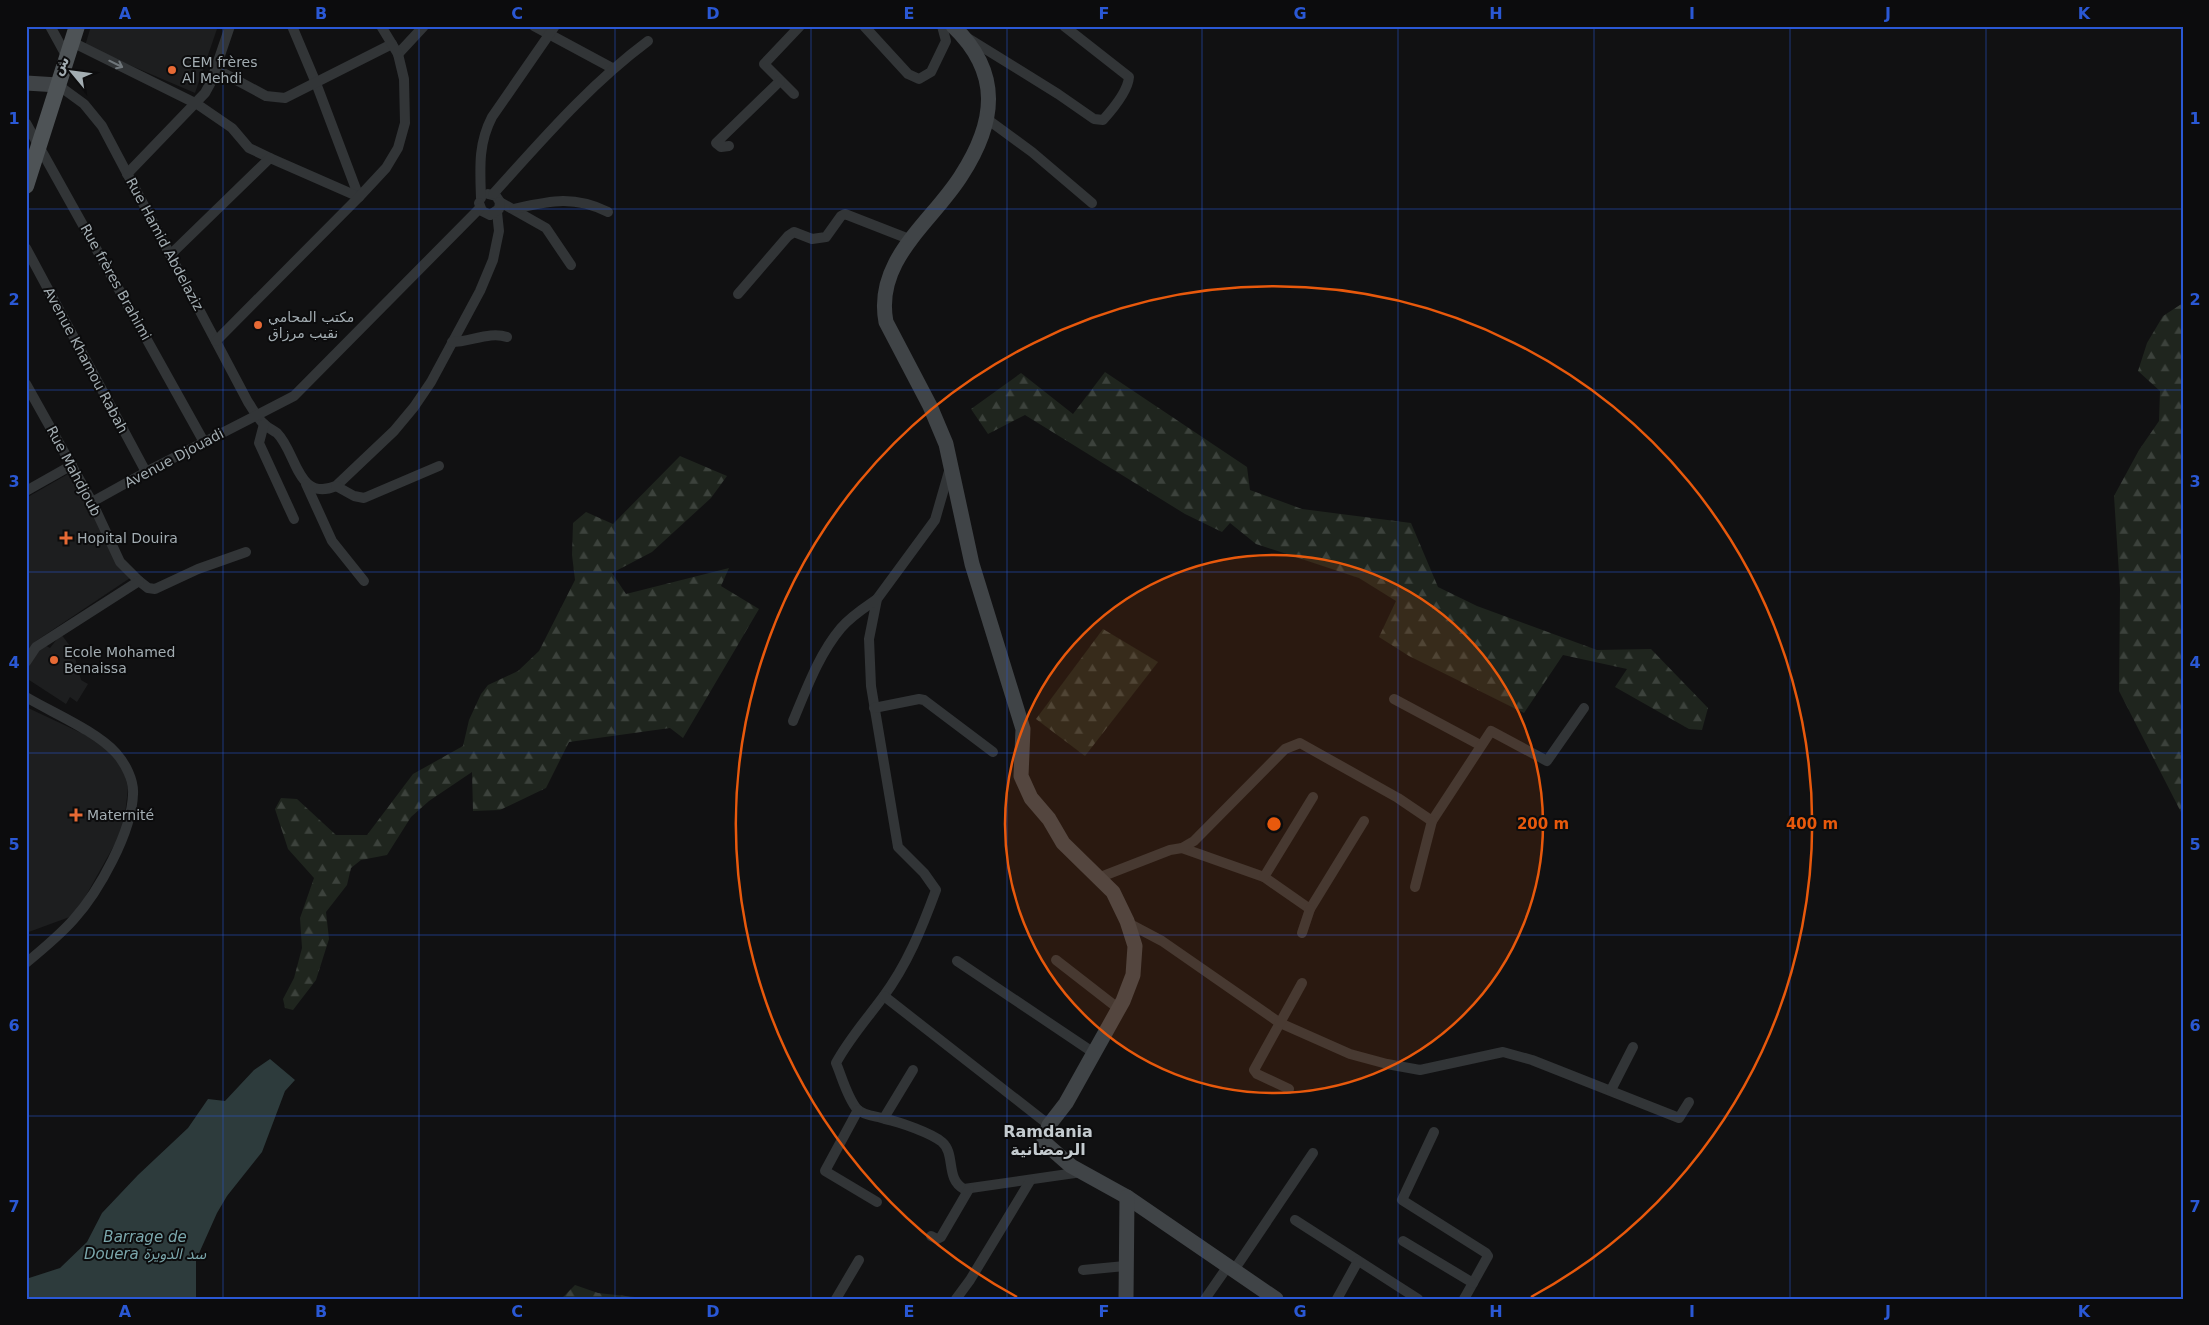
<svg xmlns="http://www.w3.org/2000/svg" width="2209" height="1325" font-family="'DejaVu Sans','Noto Sans Arabic',sans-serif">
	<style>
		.built { fill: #1d1e1f }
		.forest { fill: url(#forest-firs) }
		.water { fill: #2d3b3c }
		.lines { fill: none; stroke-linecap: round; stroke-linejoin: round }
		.street { stroke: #323537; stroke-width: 10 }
		.secondary { stroke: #404447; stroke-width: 15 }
		.primary { stroke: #4e5356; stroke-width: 16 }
		.oneway { stroke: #70777b }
		.grid { fill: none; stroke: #2a58d4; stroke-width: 1; stroke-opacity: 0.55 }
		.ring { fill: none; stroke: #e8590c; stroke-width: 2.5 }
		.poi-dot { fill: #e76a35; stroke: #0c0c0d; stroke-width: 2 }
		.labels { text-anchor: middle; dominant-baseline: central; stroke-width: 4; stroke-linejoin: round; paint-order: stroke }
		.poi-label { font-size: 14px; fill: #a3adb2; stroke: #0c0c0d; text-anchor: start }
		.street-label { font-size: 14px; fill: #a3adb2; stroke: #0c0c0d }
		.water-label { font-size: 15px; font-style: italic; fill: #7ba7ac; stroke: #0c0c0d }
		.quarter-label { font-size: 16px; font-weight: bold; fill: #c4cbcf; stroke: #0c0c0d }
		.centre { fill: #e8590c; stroke: #0c0c0d; stroke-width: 2.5 }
		.ring-label { font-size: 15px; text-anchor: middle; font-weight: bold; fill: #e8590c; stroke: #0c0c0d; stroke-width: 4; stroke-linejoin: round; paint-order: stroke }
		.neatline { fill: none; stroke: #2a58d4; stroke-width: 2 }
		.grid-label { font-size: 16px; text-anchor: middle; font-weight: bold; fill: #2a58d4 }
	</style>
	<defs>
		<pattern id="forest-firs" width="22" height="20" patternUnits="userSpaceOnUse" patternTransform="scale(1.25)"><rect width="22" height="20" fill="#1f251e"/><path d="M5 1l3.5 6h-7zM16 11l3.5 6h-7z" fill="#3c423c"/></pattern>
	</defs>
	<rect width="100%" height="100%" fill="#111112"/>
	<g class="built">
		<path d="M91,26H218L195,93L85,46Z"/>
		<path d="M68,474L130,578L36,641L26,653V498Z"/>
		<path d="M61,634L73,650L81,680L88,684L77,702L70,697L66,704L26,678V670L43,644L50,648Z"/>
		<path d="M26,707L94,739L108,748L124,771L128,788L124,823L116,842L75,915L26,933Z"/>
	</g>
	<g class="forest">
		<path d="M2183,303V816L2119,691L2120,589L2114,496L2139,450L2159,421L2160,391L2138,371L2147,343L2163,316Z"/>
		<path d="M1105,372L1247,467L1250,490L1302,509L1411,523L1438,587L1477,606L1597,650L1651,649L1708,708L1702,730L1689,729L1615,687L1627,669L1563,655L1524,713L1409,656L1379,637L1396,601L1359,578L1256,544L1230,523L1222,532L1185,514L1025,415L988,434L971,409L1021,373L1073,414Z"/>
		<path d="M680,456L727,476L711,498L652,552L612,573L626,594L729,568L721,586L759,609L683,738L670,728L569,742L546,788L500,810L473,811L472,772L429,801L411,817L387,855L361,860L351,868L347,885L326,912L329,939L316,980L293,1010L285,1008L283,999L294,978L302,948L300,918L314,878L288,849L275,809L281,798L297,799L336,835H367L413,774L463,746L469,720L481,694L488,685L518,671L539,651L575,580L572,555L573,523L586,512L613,524Z"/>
		<path d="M1103,629L1158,662L1085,756L1036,719Z"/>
		<path d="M575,1285L598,1293L653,1299H561Z"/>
	</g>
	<path class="water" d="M270,1059L295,1080L285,1091L262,1152L227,1196L217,1213L196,1260V1299H26V1279L60,1268L87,1242L102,1213L138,1175L188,1128L208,1099L225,1101L254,1070Z"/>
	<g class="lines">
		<g class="street">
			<path d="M50,26L67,57"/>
			<path d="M292,26L316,83L359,197"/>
			<path d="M534,26L612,68"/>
			<path d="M864,26L908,74L919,79L931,72L946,41L942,26"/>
			<path d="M966,37L1058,94L1094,119L1103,120C1112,110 1128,91 1129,77L1064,26"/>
			<path d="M72,42L197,104L232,128L249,148L270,158"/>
			<path d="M398,54L424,26"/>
			<path d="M216,69L266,96L285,98L392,44"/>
			<path d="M58,85L84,104L102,126L248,402C253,409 257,418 264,424C268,428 273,430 277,433C297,453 297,502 336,486L394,431L414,407L431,382L480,291L493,260L499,231L497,212"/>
			<path d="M794,94L764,64L800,26"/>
			<path d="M987,119L1032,152L1092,203"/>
			<path d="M26,123L204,442"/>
			<path d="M729,146L721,147L716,143L780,81"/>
			<path d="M127,174L205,93L211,82L230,26"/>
			<path d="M488,194L496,196L500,202L546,228L571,265"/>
			<path d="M493,194C542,140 589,85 648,41"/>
			<path d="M481,198C480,168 478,144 492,117L555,26"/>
			<path d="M479,203L482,211L490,215L499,209L500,202"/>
			<path d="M514,209C550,201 573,195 608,212"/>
			<path d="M26,248L146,472"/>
			<path d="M171,254L270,158L359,197"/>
			<path d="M738,294L788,236L794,232L812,239L826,237L841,216L845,214L909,239"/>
			<path d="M216,341L359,197L386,168L398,148L405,123L404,79L398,54L381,26"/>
			<path d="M452,342C470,342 490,331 507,337"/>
			<path d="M26,384L92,502L120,562L139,581L148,588L155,589L198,569L246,552"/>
			<path d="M264,424L259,443L294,519"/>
			<path d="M950,468L935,520L877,599L869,639L871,686L898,847L924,873L936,890C922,928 907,965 883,997C866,1020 849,1039 836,1063C842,1077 847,1097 857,1109C864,1116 877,1116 885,1119C900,1122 931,1133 942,1142C956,1154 945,1179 964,1189L1082,1172"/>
			<path d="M306,484L332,541L364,581"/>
			<path d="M336,486L354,496L364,498L439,466"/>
			<path d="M26,491L72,465"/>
			<path d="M92,502L146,472L294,396L480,208"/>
			<path d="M26,662L36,647L139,581"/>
			<path d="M26,697C53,713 96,731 116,753C125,763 134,780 133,794C132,832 99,891 74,919C60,935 43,949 26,963"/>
			<path d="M1394,699L1480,745"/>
			<path d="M874,708L919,699L924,700L993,752"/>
			<path d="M793,721C806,690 819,654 841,628C851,616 864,608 877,599"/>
			<path d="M1182,848L1264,877L1310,909L1364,821"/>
			<path d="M1264,877L1313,797"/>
			<path d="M1098,878L1170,850L1182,848L1194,841L1285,749L1300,743L1398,798L1432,821L1491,731L1547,761L1584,708"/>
			<path d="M1415,887L1432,821"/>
			<path d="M1128,923L1162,941L1280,1023L1350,1054L1387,1064L1420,1070L1503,1052L1532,1060L1679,1118L1689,1102"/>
			<path d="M1302,933L1310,909"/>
			<path d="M1056,960L1119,1009"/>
			<path d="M957,961L1094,1053"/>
			<path d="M884,996L1049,1125"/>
			<path d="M1289,1089L1257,1074L1254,1070L1302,983"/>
			<path d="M1611,1090L1633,1047"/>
			<path d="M858,1110L825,1171L877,1202"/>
			<path d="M884,1118L913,1070"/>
			<path d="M1434,1132L1402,1200L1486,1253L1488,1256L1464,1299"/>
			<path d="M1295,1220L1418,1299"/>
			<path d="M931,1236L937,1239L941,1237L969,1189"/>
			<path d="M1403,1241L1473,1283"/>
			<path d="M1083,1270L1125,1266"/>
			<path d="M1234,1270L1313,1153"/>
			<path d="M836,1299L859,1260"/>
			<path d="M956,1299L970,1280L1030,1181"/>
			<path d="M1205,1299L1228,1266"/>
			<path d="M1337,1299L1358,1261"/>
		</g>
		<g class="secondary">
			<path d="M953,26C1002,73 996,122 961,176C932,222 874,260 886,322L930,406L946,444L972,564L1023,729L1021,776L1031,798L1049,819L1063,843L1113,892L1127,921L1135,946L1133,975L1123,1001L1066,1103L1049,1125L1044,1139L1046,1144L1071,1166L1127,1197L1276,1299"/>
			<path d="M26,83L58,85"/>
			<path d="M1126,1299L1127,1197"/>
		</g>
		<path class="primary" d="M26,186L77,26"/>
	</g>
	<defs><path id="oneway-shaft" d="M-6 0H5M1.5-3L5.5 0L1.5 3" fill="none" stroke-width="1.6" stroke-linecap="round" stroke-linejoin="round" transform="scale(1.25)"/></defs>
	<use class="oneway" href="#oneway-shaft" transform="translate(116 64) rotate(26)"/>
	<path class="grid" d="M223,26V1299M419,26V1299M615,26V1299M811,26V1299M1007,26V1299M1202,26V1299M1398,26V1299M1594,26V1299M1790,26V1299M1986,26V1299M26,209H2183M26,390H2183M26,572H2183M26,753H2183M26,935H2183M26,1116H2183"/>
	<circle cx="1274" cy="824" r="269" fill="#e8590c" fill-opacity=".12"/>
	<g class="ring">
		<circle cx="1274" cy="824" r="269"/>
		<path d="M1017 1297A538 538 0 1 1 1531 1297"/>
	</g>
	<g class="poi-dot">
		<circle cx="172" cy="70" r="5"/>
		<circle cx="258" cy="325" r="5"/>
		<path d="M63.5 530.5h5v5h5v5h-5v5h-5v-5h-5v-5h5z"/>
		<circle cx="54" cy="660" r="5"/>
		<path d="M73.5 807.5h5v5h5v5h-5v5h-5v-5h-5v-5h5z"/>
	</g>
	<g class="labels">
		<g class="poi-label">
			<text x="182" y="62">CEM frères<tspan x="182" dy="16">Al Mehdi</tspan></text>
			<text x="268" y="317">مكتب المحامي<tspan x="268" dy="16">نقيب مرزاق</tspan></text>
			<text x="77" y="538">Hopital Douira</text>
			<text x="64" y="652">Ecole Mohamed<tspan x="64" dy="16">Benaissa</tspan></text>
			<text x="87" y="815">Maternité</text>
		</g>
		<g class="street-label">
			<text transform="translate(165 244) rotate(62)">Rue Hamid Abdelaziz</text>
			<text transform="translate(116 282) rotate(61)">Rue frères Brahimi</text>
			<text transform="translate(86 360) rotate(62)">Avenue Khamou Rabah</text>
			<text transform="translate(174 458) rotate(-28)">Avenue Djouadi</text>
			<text transform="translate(74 471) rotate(62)">Rue Mahdjoub</text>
		</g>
		<g class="water-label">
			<text x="145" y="1237">Barrage de<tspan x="145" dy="17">Douera سد الدويرة</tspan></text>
		</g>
		<g class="quarter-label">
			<text x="1048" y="1131">Ramdania<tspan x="1048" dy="18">الرمضانية</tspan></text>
		</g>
	</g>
	<circle cx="1274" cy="824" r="8" class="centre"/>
	<g class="ring-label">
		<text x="1543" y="829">200 m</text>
		<text x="1812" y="829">400 m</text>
	</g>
	<rect width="2209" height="1325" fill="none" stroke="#0c0c0d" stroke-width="55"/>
	<g transform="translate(72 72) rotate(299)" stroke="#0c0c0d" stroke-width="4" paint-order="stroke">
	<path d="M0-4L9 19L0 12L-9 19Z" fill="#a3adb2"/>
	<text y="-8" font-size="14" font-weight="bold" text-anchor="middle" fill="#a3adb2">ش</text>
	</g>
	<rect x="28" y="28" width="2154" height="1270" class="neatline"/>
	<g class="grid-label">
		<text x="125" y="19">A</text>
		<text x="321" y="19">B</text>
		<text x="517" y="19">C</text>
		<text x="713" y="19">D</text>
		<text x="909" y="19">E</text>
		<text x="1104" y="19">F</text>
		<text x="1300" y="19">G</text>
		<text x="1496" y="19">H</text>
		<text x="1692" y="19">I</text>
		<text x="1888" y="19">J</text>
		<text x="2084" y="19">K</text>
		<text x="14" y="124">1</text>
		<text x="2195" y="124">1</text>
		<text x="14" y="305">2</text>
		<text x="2195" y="305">2</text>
		<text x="14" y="487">3</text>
		<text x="2195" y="487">3</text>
		<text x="14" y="668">4</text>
		<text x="2195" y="668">4</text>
		<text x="14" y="850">5</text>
		<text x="2195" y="850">5</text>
		<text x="14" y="1031">6</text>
		<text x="2195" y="1031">6</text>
		<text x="14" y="1212">7</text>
		<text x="2195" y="1212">7</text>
		<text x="125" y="1317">A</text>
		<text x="321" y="1317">B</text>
		<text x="517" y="1317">C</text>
		<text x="713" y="1317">D</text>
		<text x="909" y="1317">E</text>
		<text x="1104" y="1317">F</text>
		<text x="1300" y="1317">G</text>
		<text x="1496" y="1317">H</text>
		<text x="1692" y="1317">I</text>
		<text x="1888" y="1317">J</text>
		<text x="2084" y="1317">K</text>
	</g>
</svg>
